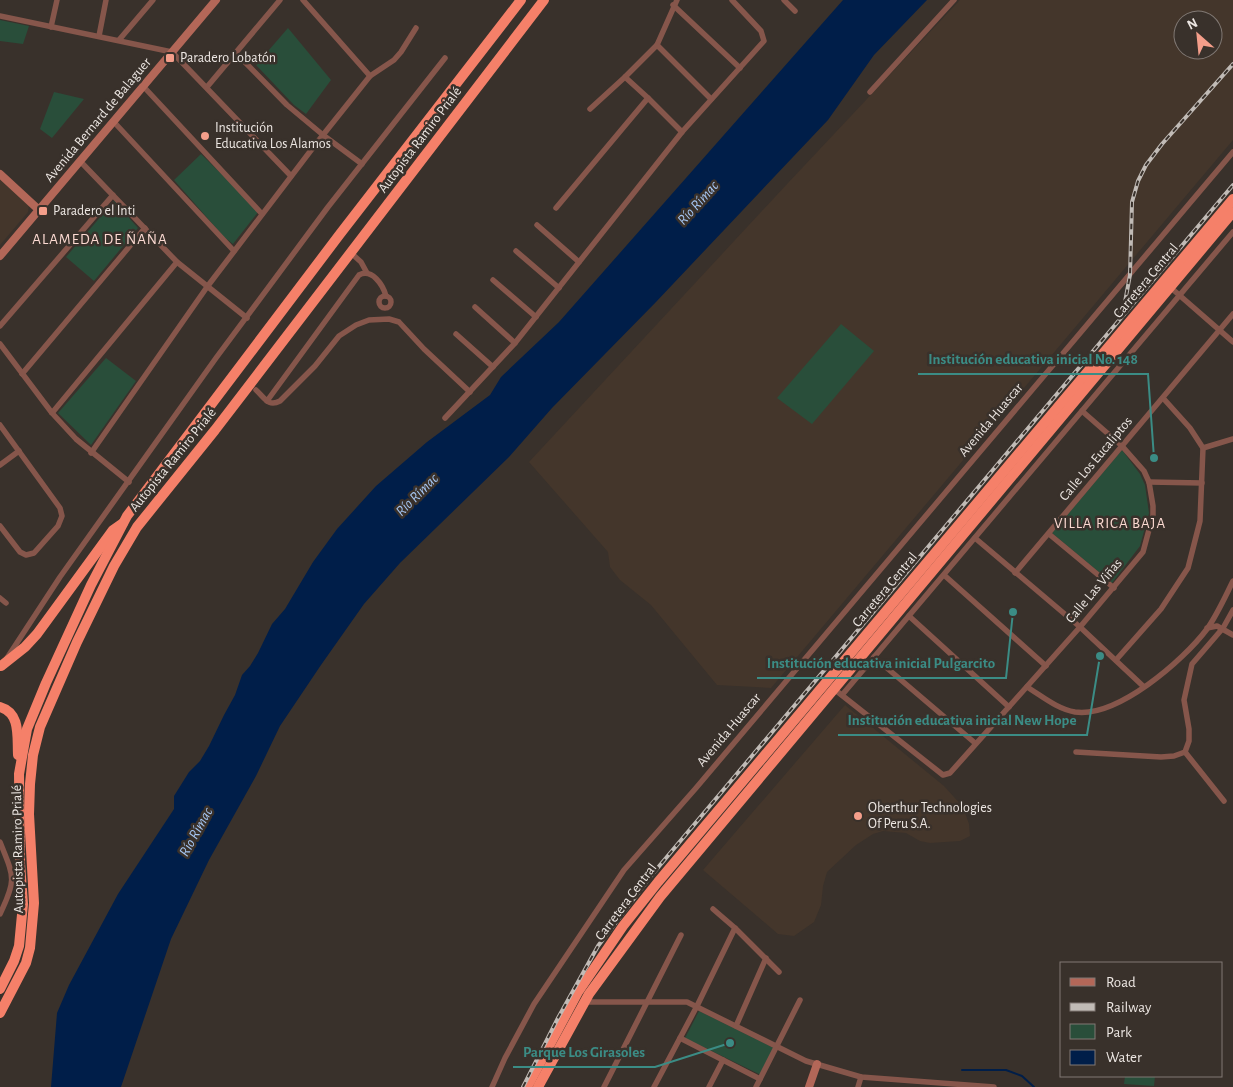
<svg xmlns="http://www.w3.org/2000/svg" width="1233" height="1087" font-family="'Alegreya Sans',sans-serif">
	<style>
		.built { fill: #44362b; fill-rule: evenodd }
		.green { fill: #294e3a }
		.water { fill: #001e49 }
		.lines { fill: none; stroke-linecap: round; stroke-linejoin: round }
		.stream { stroke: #001e49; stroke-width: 2 }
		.street { stroke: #86564b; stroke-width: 5.5 }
		.secondary { stroke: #b36758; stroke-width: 8 }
		.highway { stroke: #f58069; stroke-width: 10 }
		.rail-casing { stroke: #c1bbb6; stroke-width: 4 }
		.rail { stroke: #39312b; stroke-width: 2; stroke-dasharray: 5.5; stroke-linecap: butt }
		.poi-dot { fill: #f49e8a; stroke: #39312b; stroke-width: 2 }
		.labels { text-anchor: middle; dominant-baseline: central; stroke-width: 5; stroke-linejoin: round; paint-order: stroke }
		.poi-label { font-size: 14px; fill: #ece6e2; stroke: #39312b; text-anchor: start }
		.street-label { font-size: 14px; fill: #ece6e2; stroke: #39312b }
		.water-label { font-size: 15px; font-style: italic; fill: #a5c5f1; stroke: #39312b }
		.neighbourhood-label { font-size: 15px; letter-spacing: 1px; fill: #fcdad2; stroke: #39312b }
		.leader { fill: none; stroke: #3b8c85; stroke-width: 2 }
		.callout-dot { fill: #3b8c85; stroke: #39312b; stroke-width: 2 }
		.callout-label { font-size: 15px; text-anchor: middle; font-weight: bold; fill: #3b8c85; stroke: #39312b; stroke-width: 5; stroke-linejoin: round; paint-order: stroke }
	</style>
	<rect width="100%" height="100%" fill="#39312b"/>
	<g class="built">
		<path d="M960,0H1233V140L771,688L717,685L651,605L620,580L610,567L608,552L529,462L788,183ZM1183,20H1213V50H1183Z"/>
		<path d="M0,179L29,205L28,212L0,245Z"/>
		<path d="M845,705L944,786L963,807L969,824L970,836L960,841L930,843L920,841L906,833L883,831L873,834L856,845L827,872L823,886L821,905L814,922L794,936L778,934L703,870Z"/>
	</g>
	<g class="green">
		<path d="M0,20L29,26L23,44L0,41Z"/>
		<path d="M288,28L331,80L306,114L294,105L256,65Z"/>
		<path d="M54,92L84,99L52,138L40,129Z"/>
		<path d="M201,154L259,211L233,244L224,237L174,180Z"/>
		<path d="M114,201L138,228L94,281L66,257Z"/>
		<path d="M841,324L874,351L812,424L777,398Z"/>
		<path d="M106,358L136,381L91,445L58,413Z"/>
		<path d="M1122,450L1140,474L1145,485L1149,513L1140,546L1112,583L1052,533Z"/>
		<path d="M699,1011L774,1048L761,1075L685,1038Z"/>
		<path d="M1125,1076H1155L1154,1086L1124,1084Z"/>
	</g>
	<path class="water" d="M843,0H927L874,55L828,120L656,302L552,408L509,457L400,563L364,604L321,665L280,726L256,776L209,860L171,939L121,1087H51L57,1013L69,985L118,894L174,809V796L189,772L200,761L209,746L224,715L235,695L242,675L250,666L258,653L272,624L285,609L313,562L337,529L376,486L427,442L490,395L501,377L559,322Z"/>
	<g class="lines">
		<path class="stream" d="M962,1070H1006L1022,1076L1034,1087"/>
		<g class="street">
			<path d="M303,0L370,76"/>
			<path d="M784,0L795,11"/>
			<path d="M673,5L740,68"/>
			<path d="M0,16L172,52L291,176"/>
			<path d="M51,27L57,0"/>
			<path d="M99,36L106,0"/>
			<path d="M119,40L153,0"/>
			<path d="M657,45L711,99"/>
			<path d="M236,53L287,105L323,135L362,164"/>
			<path d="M143,86L262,214"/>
			<path d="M207,87L280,0"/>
			<path d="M870,92L954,0"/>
			<path d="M648,98L682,132"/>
			<path d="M590,109L625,77L657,45L677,0"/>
			<path d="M113,121L234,251"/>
			<path d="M80,161L177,262L247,318"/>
			<path d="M556,208L648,98L625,77"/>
			<path d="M537,225L579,262"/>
			<path d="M516,251L559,288"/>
			<path d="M351,253L361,262L367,273"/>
			<path d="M493,280L536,317"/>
			<path d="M1170,287L1233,342"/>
			<circle cx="385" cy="302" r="6"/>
			<path d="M475,307L515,343"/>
			<path d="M0,326L113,195"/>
			<path d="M456,334L493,367"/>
			<path d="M0,344L52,413L76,439L129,482"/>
			<path d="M22,374L145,228"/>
			<path d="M256,390C265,398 268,407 280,401L315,366L339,336L356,325L369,320L389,319L399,322L424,349L470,392"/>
			<path d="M267,401L359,275C372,268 383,285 386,296"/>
			<path d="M52,413L177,262"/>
			<path d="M445,418L515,343L682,132L764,41L761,31L732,0"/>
			<path d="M0,425L60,508L62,516L58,526L34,553L26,555L20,552L0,526"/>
			<path d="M1203,448L1233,439"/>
			<path d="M91,453L207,287L315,145L370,76L394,60L401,52L416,28"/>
			<path d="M0,465L19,451"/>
			<path d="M1149,482L1202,483"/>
			<path d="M1049,534L1114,588"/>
			<path d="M975,538L1080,627L1143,686"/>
			<path d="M1015,573L1233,314"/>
			<path d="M944,575L1046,666"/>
			<path d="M0,598L6,603"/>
			<path d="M909,616L1009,707"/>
			<path d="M1207,628L1217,626L1233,635"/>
			<path d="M874,657L975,743"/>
			<path d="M7,658L60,577L216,358L328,207L445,58"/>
			<path d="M1116,660L1161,609L1188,568L1200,521L1203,448L1190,428L1163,398"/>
			<path d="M1027,687C1042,696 1057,709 1075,712C1117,718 1183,661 1207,629C1217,615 1225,597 1233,581"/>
			<path d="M834,689L943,775L950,773L1080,627L1143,552L1153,515V506L1149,482L1144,471L1122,446L1082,411"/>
			<path d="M842,695L1233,232"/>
			<path d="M1076,752L1161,757L1174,756L1185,752"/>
			<path d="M1185,752L1189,741V729L1184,700L1192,664L1223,628L1233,610"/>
			<path d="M1185,752L1224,801"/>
			<path d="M0,842C14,877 17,879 0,914"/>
			<path d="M713,909L735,928L779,972"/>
			<path d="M584,1002H687L806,1061L861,1077L994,1087"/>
			<path d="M736,1026L766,958"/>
			<path d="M680,1038L760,1079"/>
			<path d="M492,1087L505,1058L534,1004L624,870L696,788L1233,152"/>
			<path d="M604,1087L681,935"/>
			<path d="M654,1087L697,1006L735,928"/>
			<path d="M709,1087L723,1060"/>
			<path d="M756,1087L800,1000"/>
			<path d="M858,1087L861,1077"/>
		</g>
		<g class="secondary">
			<path d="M0,174L39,210"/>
			<path d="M0,256L216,0"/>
			<path d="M809,1087L817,1064"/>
		</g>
		<g class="highway">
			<path d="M1,666L25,647L37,634L113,530L123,523"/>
			<path d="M0,707C21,713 17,737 18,755"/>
			<path d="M0,989L14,961L19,946L23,904L20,863L19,774L27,729L46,683L91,585L127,516L340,234L521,0"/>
			<path d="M0,1013L26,963L30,948L34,903L29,814L30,784L33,755L40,727L77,642L114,566L137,527L215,430L544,0"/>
			<path d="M527,1087L578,992L623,926L658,882L1233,199"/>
			<path d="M538,1087L589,994L660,897L1233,212"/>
		</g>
		<g class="rail-casing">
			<g id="rail">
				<path d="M1118,315L1125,302L1130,275L1132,202L1138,181L1146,165L1162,144L1233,64"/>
				<path d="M523,1087L558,1018L598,946L650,877L1233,185"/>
			</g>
		</g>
		<use href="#rail" class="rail"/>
	</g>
	<g class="poi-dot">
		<rect x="165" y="53" width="10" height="10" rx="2.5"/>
		<circle cx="205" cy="136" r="5"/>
		<rect x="38" y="206" width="10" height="10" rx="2.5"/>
		<circle cx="858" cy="816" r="5"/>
	</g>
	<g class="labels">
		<g class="poi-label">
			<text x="180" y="58">Paradero Lobatón</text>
			<text x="215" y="128">Institución<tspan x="215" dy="16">Educativa Los Alamos</tspan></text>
			<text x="53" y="211">Paradero el Inti</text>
			<text x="868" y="808">Oberthur Technologies<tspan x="868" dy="16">Of Peru S.A.</tspan></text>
		</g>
		<g class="street-label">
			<text transform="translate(98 120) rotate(-50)">Avenida Bernard de Balaguer</text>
			<text transform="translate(420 140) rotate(-53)">Autopista Ramiro Prialé</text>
			<text transform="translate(1146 281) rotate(-50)">Carretera Central</text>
			<text transform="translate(991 420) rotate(-50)">Avenida Huascar</text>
			<text transform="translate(1096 459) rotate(-50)">Calle Los Eucaliptos</text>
			<text transform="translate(173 460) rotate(-51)">Autopista Ramiro Prialé</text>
			<text transform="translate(885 590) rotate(-50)">Carretera Central</text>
			<text transform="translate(1094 591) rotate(-50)">Calle Las Viñas</text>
			<text transform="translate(729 730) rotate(-50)">Avenida Huascar</text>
			<text transform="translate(18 849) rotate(-91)">Autopista Ramiro Prialé</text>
			<text transform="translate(626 902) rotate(-53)">Carretera Central</text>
		</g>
		<g class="water-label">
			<text transform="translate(698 203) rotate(-48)">Río Rímac</text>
			<text transform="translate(417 495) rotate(-45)">Río Rímac</text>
			<text transform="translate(196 832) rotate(-61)">Río Rímac</text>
		</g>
		<g class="neighbourhood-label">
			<text x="100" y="239">ALAMEDA DE ÑAÑA</text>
			<text x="1110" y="523">VILLA RICA BAJA</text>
		</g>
	</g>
	<path class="leader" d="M1154 458L1148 374H918M1013 612L1006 678H757M1100 656L1087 735H838M730 1043L655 1067H513"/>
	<g class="callout-dot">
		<circle cx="1154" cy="458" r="5"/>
		<circle cx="1013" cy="612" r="5"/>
		<circle cx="1100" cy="656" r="5"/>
		<circle cx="730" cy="1043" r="5"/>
	</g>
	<g class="callout-label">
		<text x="1033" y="364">Institución educativa inicial No. 148</text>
		<text x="881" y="668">Institución educativa inicial Pulgarcito</text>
		<text x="962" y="725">Institución educativa inicial New Hope</text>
		<text x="584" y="1057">Parque Los Girasoles</text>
	</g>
	<rect x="1060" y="962" width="162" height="115" fill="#39312b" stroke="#817974"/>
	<rect x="1070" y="978" width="25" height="8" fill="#b36758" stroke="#817974"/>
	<text x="1106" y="987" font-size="15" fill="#ece6e2">Road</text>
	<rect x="1070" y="1003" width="25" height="8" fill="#c1bbb6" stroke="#817974"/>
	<text x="1106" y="1012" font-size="15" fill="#ece6e2">Railway</text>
	<rect x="1070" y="1024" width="25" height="15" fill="#294e3a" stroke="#817974"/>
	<text x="1106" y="1037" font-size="15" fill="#ece6e2">Park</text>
	<rect x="1070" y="1050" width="25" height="15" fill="#001e49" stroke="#817974"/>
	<text x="1106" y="1062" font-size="15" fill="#ece6e2">Water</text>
	<g transform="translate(1198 35) rotate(333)"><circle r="24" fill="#39312b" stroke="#817974"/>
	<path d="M0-4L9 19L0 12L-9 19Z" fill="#f49e8a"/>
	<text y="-8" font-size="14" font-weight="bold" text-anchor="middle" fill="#ece6e2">N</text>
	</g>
</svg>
